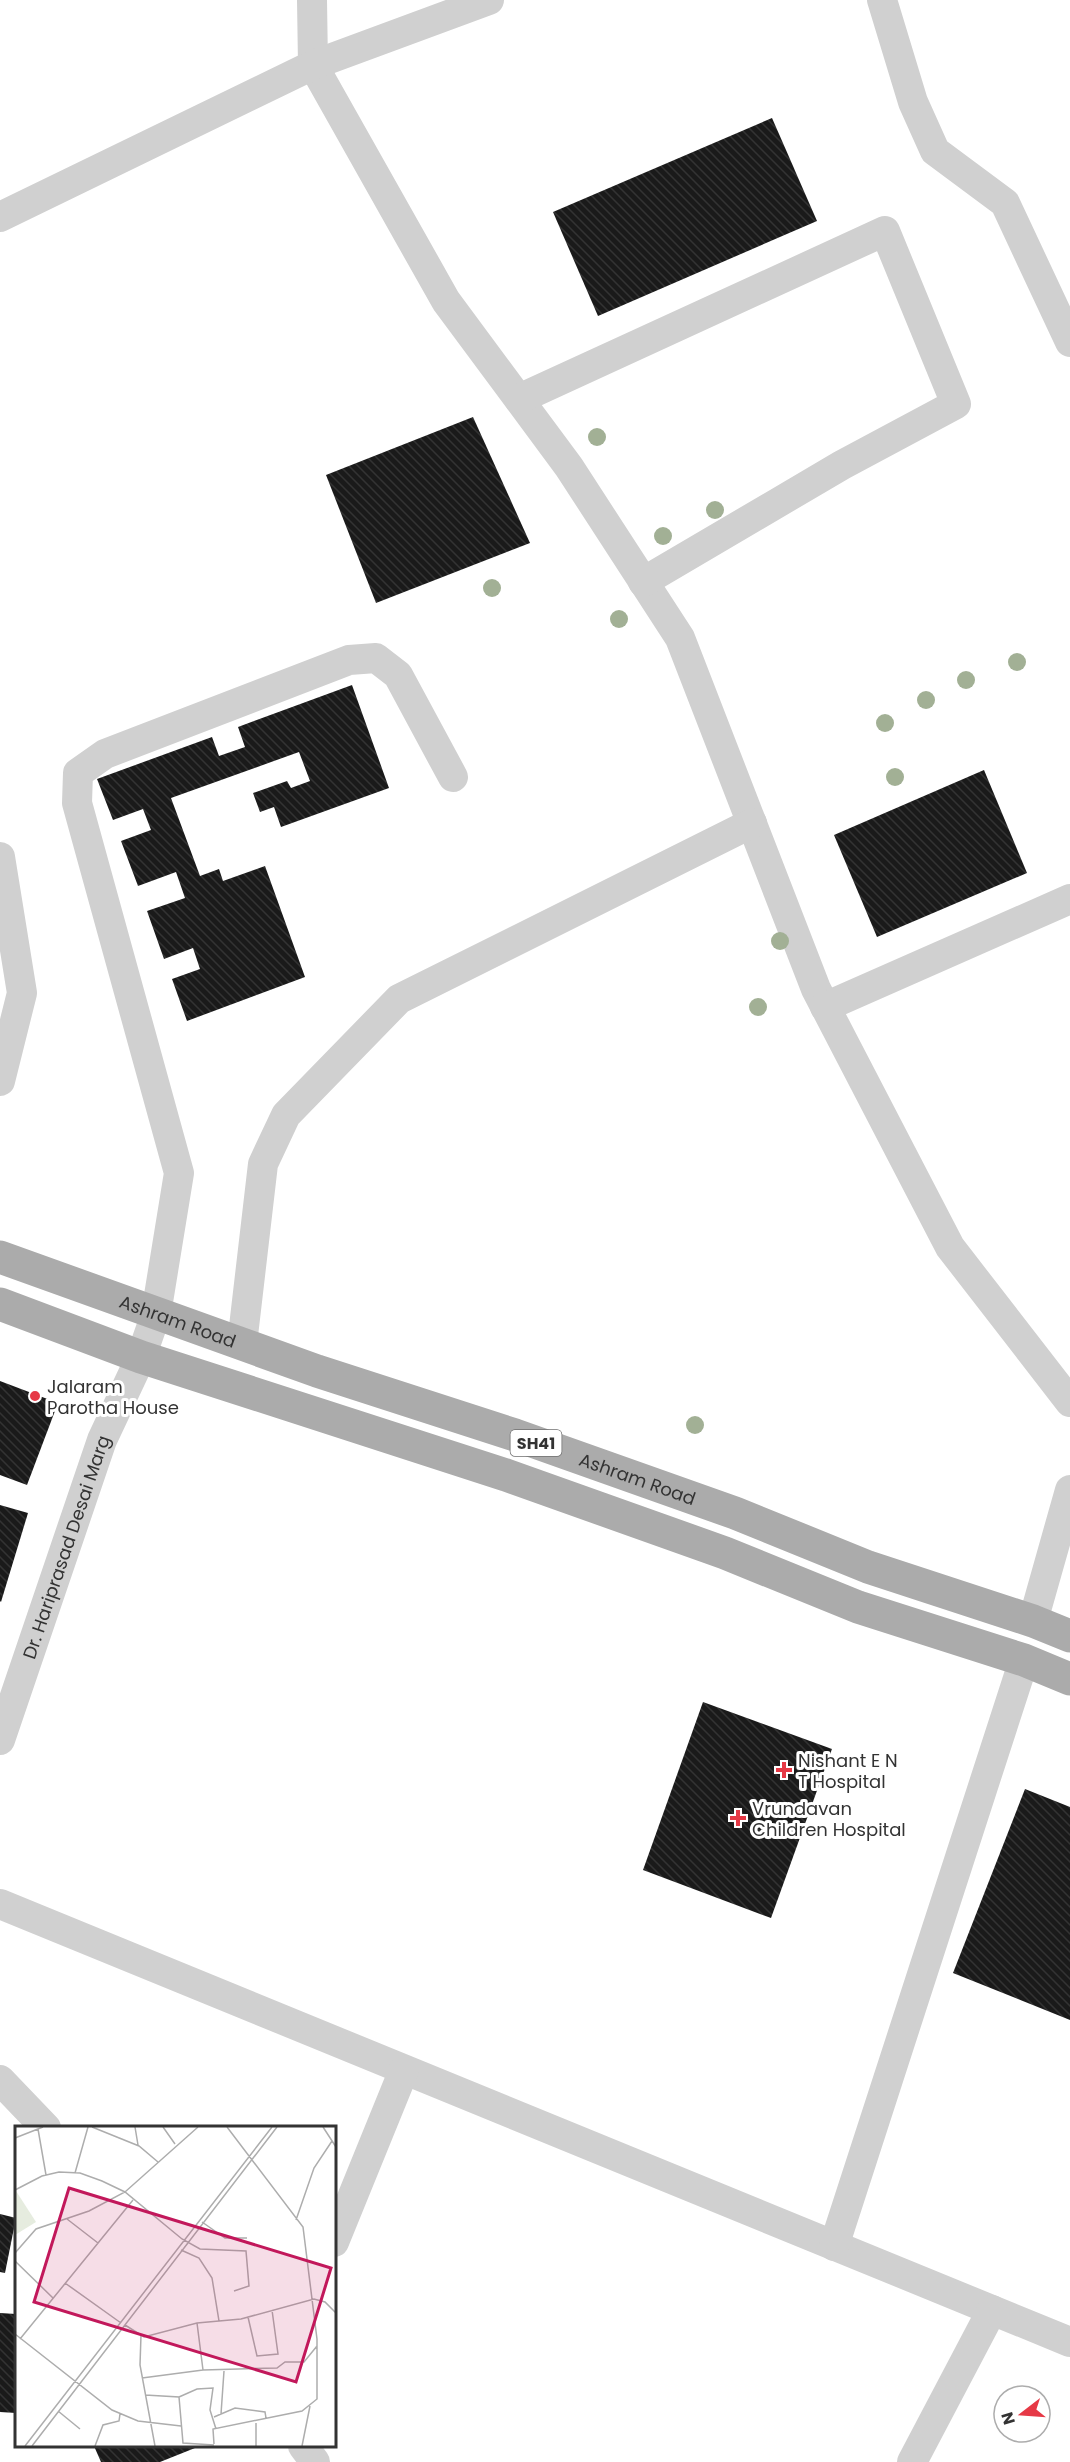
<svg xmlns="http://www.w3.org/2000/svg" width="1070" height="2462" font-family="Poppins,sans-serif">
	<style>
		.building { fill: url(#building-back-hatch) }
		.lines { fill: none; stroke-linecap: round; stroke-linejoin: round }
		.street { stroke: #d0d0d0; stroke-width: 30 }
		.primary { stroke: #ababab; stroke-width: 33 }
		.tree { fill: #a2b095 }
		.poi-dot { fill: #e63946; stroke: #fff; stroke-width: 2 }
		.labels { text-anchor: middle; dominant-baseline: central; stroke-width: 6; stroke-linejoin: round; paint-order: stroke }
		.shield { fill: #fff; stroke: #707070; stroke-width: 1.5 }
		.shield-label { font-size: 16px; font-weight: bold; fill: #333 }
		.street-label { font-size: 18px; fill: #333; stroke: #fff }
		.poi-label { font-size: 18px; fill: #333; stroke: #fff; text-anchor: start }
		.inset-road { fill: none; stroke: #adadad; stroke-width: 1.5 }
		.view { fill: #c2185b; fill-opacity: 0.15; stroke: #c2185b; stroke-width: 3 }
		.inset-edge { fill: none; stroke: #333; stroke-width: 3 }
	</style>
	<defs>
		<pattern id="building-back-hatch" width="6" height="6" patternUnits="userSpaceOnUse" patternTransform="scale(1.5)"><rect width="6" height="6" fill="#1a1a1a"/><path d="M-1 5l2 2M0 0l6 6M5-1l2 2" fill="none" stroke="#333"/></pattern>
	</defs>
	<rect width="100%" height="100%" fill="#fff"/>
	<g class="building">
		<path d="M772,118L817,221L598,316L553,212Z"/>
		<path d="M473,417L530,543L376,603L326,475Z"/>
		<path d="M352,685L389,788L281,827L274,807L260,812L253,793L287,781L291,788L310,781L299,752L171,798L200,876L219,869L223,881L265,866L305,977L187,1021L172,979L200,969L193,948L164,959L147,911L185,898L176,872L138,886L121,841L151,830L143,809L113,820L97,779L212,737L219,756L245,747L238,727Z"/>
		<path d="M984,770L1027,873L877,937L834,835Z"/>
		<path d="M0,1381L58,1403L27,1485L0,1475Z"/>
		<path d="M0,1505L28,1513L1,1602L0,1601Z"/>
		<path d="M703,1702L832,1749L771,1918L643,1870Z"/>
		<path d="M1025,1789L1070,1807V2020L953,1973Z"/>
		<path d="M0,2214L16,2218L5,2273L0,2272Z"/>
		<path d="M0,2313L16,2314V2413L0,2412Z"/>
		<path d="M94,2446H194L195,2448L160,2462H101Z"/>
	</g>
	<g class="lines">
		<g class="street">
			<path d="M312,0L313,65L446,301L569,467L680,638L816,989L950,1247L1070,1402"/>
			<path d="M882,0L913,102L935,151L1005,203L1070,342"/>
			<path d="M0,217L313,65L489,0"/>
			<path d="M519,399L885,231L956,404L842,465L643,582"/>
			<path d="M0,857L22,993L0,1081"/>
			<path d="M825,1007L1070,899"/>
			<path d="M242,1344L263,1164L286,1115L399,999L752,823"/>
			<path d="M1033,1621L1070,1490"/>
			<path id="s1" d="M0,1740L102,1440L141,1357L156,1314L179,1173L77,803L78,773L105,754L349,660L376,658L398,675L453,777"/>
			<path d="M0,1904L1070,2342"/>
			<path d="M0,2080L46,2128"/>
			<path d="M334,2242L404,2070"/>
			<path d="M834,2246L1024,1660"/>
			<path d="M303,2446L315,2462"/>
			<path d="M912,2462L992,2310"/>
		</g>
		<g class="primary">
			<path id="s2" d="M0,1257L317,1371L515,1435L735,1513L868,1567L1033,1621L1070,1636"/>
			<path d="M0,1304L141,1357L506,1475L725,1553L858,1607L1024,1660L1070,1679"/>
		</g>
	</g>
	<g class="tree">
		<circle cx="597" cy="437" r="9"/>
		<circle cx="715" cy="510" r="9"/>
		<circle cx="663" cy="536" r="9"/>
		<circle cx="492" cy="588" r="9"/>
		<circle cx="619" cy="619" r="9"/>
		<circle cx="1017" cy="662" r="9"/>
		<circle cx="966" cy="680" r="9"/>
		<circle cx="926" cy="700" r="9"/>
		<circle cx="885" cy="723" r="9"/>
		<circle cx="895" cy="777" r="9"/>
		<circle cx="780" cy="941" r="9"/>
		<circle cx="758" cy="1007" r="9"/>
		<circle cx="695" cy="1425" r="9"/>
	</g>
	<g class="poi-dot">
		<circle cx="35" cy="1396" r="6"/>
		<path d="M781 1761h6v6h6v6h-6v6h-6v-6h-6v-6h6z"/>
		<path d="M735 1809h6v6h6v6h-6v6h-6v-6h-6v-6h6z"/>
	</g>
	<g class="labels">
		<rect class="shield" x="510.5" y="1430" width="51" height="26" rx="4.5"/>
		<g class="shield-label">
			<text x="536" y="1443">SH41</text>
		</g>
		<g class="street-label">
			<text stroke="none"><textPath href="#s2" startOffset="189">Ashram Road</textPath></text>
			<text stroke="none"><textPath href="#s2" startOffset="675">Ashram Road</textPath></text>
			<text stroke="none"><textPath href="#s1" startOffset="204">Dr. Hariprasad Desai Marg</textPath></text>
		</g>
		<g class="poi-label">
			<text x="47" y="1386">Jalaram<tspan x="47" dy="21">Parotha House</tspan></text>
			<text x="798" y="1760">Nishant E N<tspan x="798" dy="21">T Hospital</tspan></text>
			<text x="752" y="1808">Vrundavan<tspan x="752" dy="21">Children Hospital</tspan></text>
		</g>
	</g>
	<g transform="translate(15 2126)">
		<rect width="321" height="321" fill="#fff"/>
		<path d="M1,65L21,96L0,109V66Z" fill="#e6ecdf"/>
		<path class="inset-road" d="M77,1L124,20L143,36M120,1L123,19M148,1L160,18M308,1L321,21M23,3L31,49M0,12L28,1M60,47L73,1M0,64L27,50L44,46L65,47L87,55L110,66L167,113L185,123L231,125L234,160L219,165M52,93L83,117M281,94L299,42L317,15M187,96L210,112H232M166,124L184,132L197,152L204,195M0,127L21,103L74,85L110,66L183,1M0,135L38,172M50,157L106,197M233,191L242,230L263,228L257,184M182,197L188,244M110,199L129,211L182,197L226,193L299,173L310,176L321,187M0,208L97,284L123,295L166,300M126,209L125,239L140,320M5,213L118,74M127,252L188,244L262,242L270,236H289L302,220M130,269L164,271L168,317L199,319M164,271L182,263L198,262L195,284L201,303M43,285L65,303M206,288L209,245M199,291L220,282L250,286L251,292M199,318L198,303L287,285L302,273V213L288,101L212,1M10,320L257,1M17,320L262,1M80,320L88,299L104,295L105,288M241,320V297M287,320L295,280"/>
		<path class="view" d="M54,62L316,142L281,256L19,176Z"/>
		<rect width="321" height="321" class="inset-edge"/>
	</g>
	<g transform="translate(1022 2414) rotate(253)"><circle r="28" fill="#ffffff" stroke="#adadad" stroke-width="1.5"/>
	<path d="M0-4.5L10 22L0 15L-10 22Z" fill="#e63946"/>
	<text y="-9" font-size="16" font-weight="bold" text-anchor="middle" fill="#333333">N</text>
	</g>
</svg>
